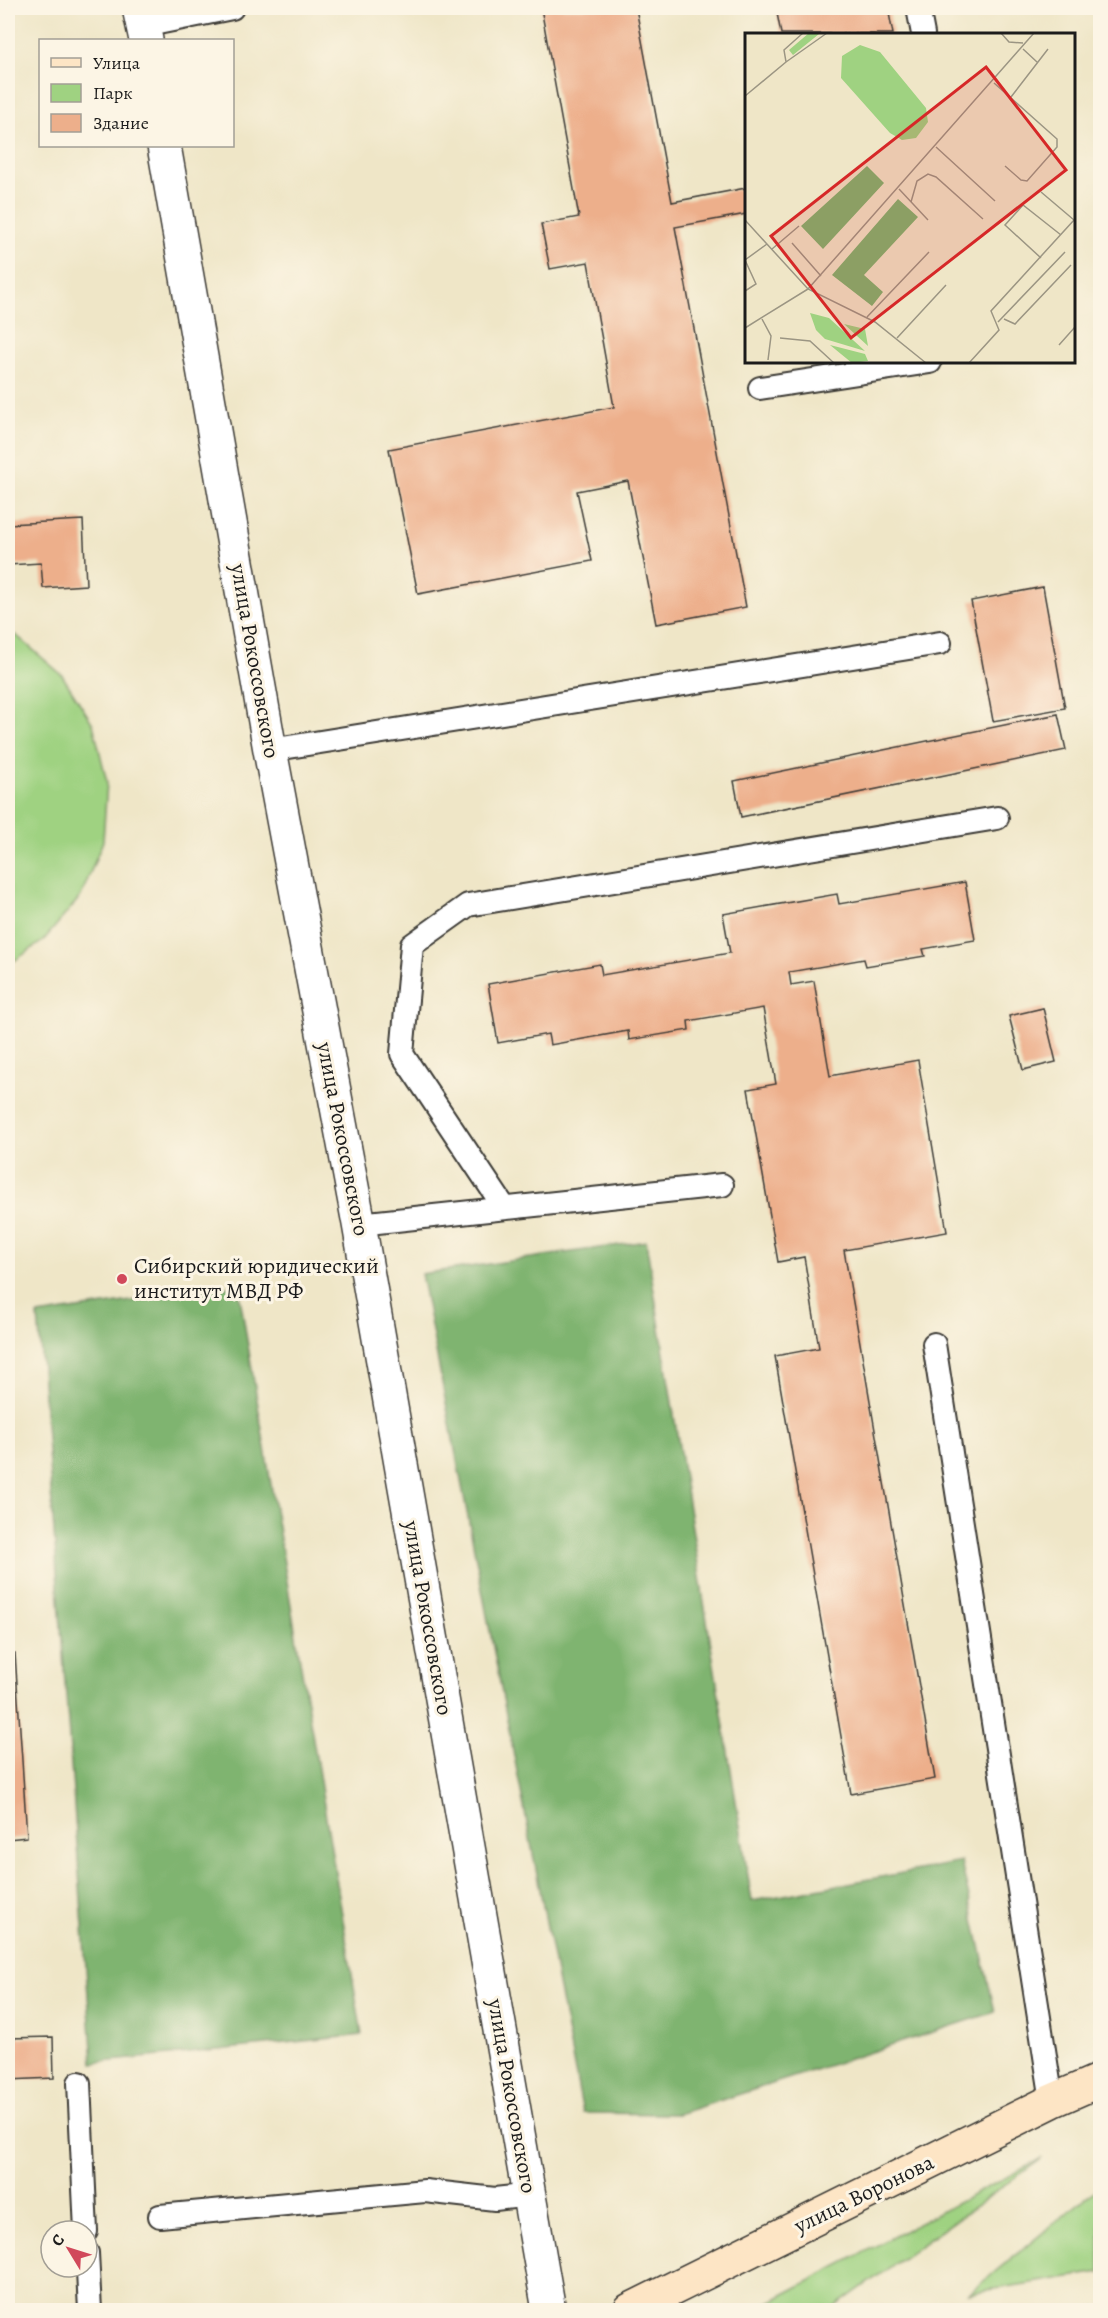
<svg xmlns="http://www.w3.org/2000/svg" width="1108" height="2318" font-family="Alegreya,serif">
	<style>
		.green { fill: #9fd281; stroke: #5e774e; stroke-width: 1.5 }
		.forest { fill: #7fb46f; stroke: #4e6846; stroke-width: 1.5 }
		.building { fill: #edaf8b }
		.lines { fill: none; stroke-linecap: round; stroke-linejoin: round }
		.service-casing { stroke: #3c3a36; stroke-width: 26 }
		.minor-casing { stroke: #3c3a36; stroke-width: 36 }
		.secondary-casing { stroke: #3c3a36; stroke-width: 36 }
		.service { stroke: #fff; stroke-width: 22 }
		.minor { stroke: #fff; stroke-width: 33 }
		.secondary { stroke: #fde5c5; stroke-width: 33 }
		.poi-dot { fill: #d1495b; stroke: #fcf5e5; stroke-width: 2 }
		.labels { text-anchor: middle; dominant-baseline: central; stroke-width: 6; stroke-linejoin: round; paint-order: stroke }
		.street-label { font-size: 22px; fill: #1c1c1c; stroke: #fcf5e5 }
		.poi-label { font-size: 22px; fill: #1c1c1c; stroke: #fcf5e5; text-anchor: start }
		.inset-road { fill: none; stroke: #9b9583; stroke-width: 1.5 }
		.view { fill: #d62828; fill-opacity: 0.15; stroke: #d62828; stroke-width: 3 }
		.inset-edge { fill: none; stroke: #1c1c1c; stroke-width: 3 }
	</style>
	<rect width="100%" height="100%" fill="#fcf5e5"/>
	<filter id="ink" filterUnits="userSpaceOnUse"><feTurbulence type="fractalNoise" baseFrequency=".0167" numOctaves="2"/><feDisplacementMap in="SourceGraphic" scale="12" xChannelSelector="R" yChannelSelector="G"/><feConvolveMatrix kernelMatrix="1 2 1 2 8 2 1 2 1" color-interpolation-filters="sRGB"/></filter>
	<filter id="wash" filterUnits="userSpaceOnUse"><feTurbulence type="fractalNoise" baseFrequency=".008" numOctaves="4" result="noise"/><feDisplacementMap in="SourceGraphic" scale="24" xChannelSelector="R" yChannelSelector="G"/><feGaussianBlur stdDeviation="1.35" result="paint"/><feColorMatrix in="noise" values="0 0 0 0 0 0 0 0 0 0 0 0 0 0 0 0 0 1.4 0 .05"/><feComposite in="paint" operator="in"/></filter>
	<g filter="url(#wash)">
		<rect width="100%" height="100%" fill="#efe6c7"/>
		<g class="green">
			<path d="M8,633L17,636L62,675L93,724L107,782L103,841L81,896L43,941L8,965Z"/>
			<path d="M1043,2158L830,2310H754Z"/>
			<path d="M1100,2186V2272L969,2293Z"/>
		</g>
		<g class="forest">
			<path d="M646,1241L752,1901L961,1862L995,2012L678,2114L583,2113L421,1274Z"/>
			<path d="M238,1285L362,2035L93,2063L38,1315Z"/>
		</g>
		<g id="blocks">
			<g class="building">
				<path d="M541,8H636L672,202L746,188V214L675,227L746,607L656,624L628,481L577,491L592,561L418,594L389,449L614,407L588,262L550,269L541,224L579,217Z"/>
				<path d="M776,8H888L893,34H781Z"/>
				<path d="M83,520L86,585L43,588L41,563L8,565V524Z"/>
				<path d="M1043,587L1065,708L993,721L971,601Z"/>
				<path d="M1058,714L1066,750L741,817L734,781Z"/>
				<path d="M965,882L975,940L923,949L925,956L866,966L864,959L789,972L791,985L814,981L830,1076L918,1060L947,1232L844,1250L935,1779L851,1794L775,1356L819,1348L804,1257L778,1262L748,1089L776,1084L763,1008L688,1021L689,1030L629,1040L628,1031L550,1045L548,1034L498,1043L488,984L600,964L602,975L730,953L723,914L837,894L839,904Z"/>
				<path d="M1043,1008L1056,1062L1023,1070L1009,1016Z"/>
				<path d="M8,1653H15L27,1837L8,1839Z"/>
				<path d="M53,2037L54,2078L8,2080V2038Z"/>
			</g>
		</g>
	</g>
	<g filter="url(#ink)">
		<use href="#blocks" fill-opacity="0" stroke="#3c3a36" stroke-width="1.5"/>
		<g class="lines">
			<g class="service-casing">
				<g id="service">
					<path d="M918,8L923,34"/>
					<path d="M143,26L232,8"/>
					<path d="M760,388L930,362"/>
					<path d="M270,750L940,643"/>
					<path d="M504,1207L402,1054L412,945L468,905L997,818"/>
					<path d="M359,1224L722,1185"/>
					<path d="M934,1344L1052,2101"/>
					<path d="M79,2083L86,2231"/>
					<path d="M160,2216L425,2191L495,2199L530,2195"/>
					<path d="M87,2253L90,2310"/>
				</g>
			</g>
			<g class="minor-casing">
				<g id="minor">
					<path d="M139,8L146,40"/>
					<path d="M164,146L270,750L359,1224L549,2310"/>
				</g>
			</g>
			<g class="secondary-casing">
				<path id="secondary" d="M630,2310L1052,2101L1100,2080"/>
			</g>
			<use href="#service" class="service"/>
			<use href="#minor" class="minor"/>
			<use href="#secondary" class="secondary"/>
		</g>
	</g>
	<circle class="poi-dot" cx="122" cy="1279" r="6"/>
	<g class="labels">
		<g class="street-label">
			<text transform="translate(255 661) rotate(80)">улица Рокоссовского</text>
			<text transform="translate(343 1139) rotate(79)">улица Рокоссовского</text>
			<text transform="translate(428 1618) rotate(80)">улица Рокоссовского</text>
			<text transform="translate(512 2096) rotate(80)">улица Рокоссовского</text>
			<text transform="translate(864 2194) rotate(-26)">улица Воронова</text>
		</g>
		<g class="poi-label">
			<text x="134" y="1266">Сибирский юридический<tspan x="134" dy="25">институт МВД РФ</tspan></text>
		</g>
	</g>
	<g transform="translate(745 33)">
		<rect width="330" height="330" fill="#efe6c7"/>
		<path d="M64,0L74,1L48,22L44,17ZM115,12L135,19L181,75L183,89L171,105L157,107L145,100L96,45L97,23ZM65,280L84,285L120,318L80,306L71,297ZM99,291L120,296L123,313ZM85,312L120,321L123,328L107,330Z" fill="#9fd281"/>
		<path d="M122,133L139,150L78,216L56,193ZM153,166L173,184L119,242L138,259L127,273L87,242Z" fill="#7fb46f"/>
		<path class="inset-road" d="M256,0L264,9L278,10M278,16L292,29M41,29L82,0M249,50L312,106V114L282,148L276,147L260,133M0,63L41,29L39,17L58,0M266,64L303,16M191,114L250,168M154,156L183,187M166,169L172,148L183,141L191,144L238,186M0,187L63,256L130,289L181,330M47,210L76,243M27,216L54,193M296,225L260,192L278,172L316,202M63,256L289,0M0,258L11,251L0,227L22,211M122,284L184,219M17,286L26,303L23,327M259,286L270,291L326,232M253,289L320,219M0,295L63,256M35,305L65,308L89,330M152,305L201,252M314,312L330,294M224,330L254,297L246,278L329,187L296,159"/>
		<path class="view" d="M241,34L321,137L106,305L26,203Z"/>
		<rect width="330" height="330" class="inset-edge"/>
	</g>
	<rect width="1108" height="2318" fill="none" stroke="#fcf5e5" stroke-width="30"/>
	<rect x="39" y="39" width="195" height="108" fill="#fcf5e5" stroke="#a29e95" stroke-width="1.5"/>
	<rect x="51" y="58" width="30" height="9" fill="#fde5c5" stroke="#a29e95" stroke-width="1.5"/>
	<text x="93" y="69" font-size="18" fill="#1c1c1c">Улица</text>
	<rect x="51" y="84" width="30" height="18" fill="#9fd281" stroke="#a29e95" stroke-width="1.5"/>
	<text x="93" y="99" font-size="18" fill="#1c1c1c">Парк</text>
	<rect x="51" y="114" width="30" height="18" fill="#edaf8b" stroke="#a29e95" stroke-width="1.5"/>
	<text x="93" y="129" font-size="18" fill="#1c1c1c">Здание</text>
	<g transform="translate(69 2249) rotate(308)"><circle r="28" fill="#fcf5e5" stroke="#a29e95" stroke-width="1.5"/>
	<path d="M0-4.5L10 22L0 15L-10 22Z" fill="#d1495b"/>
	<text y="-9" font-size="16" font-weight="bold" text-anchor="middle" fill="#1c1c1c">С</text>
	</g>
</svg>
